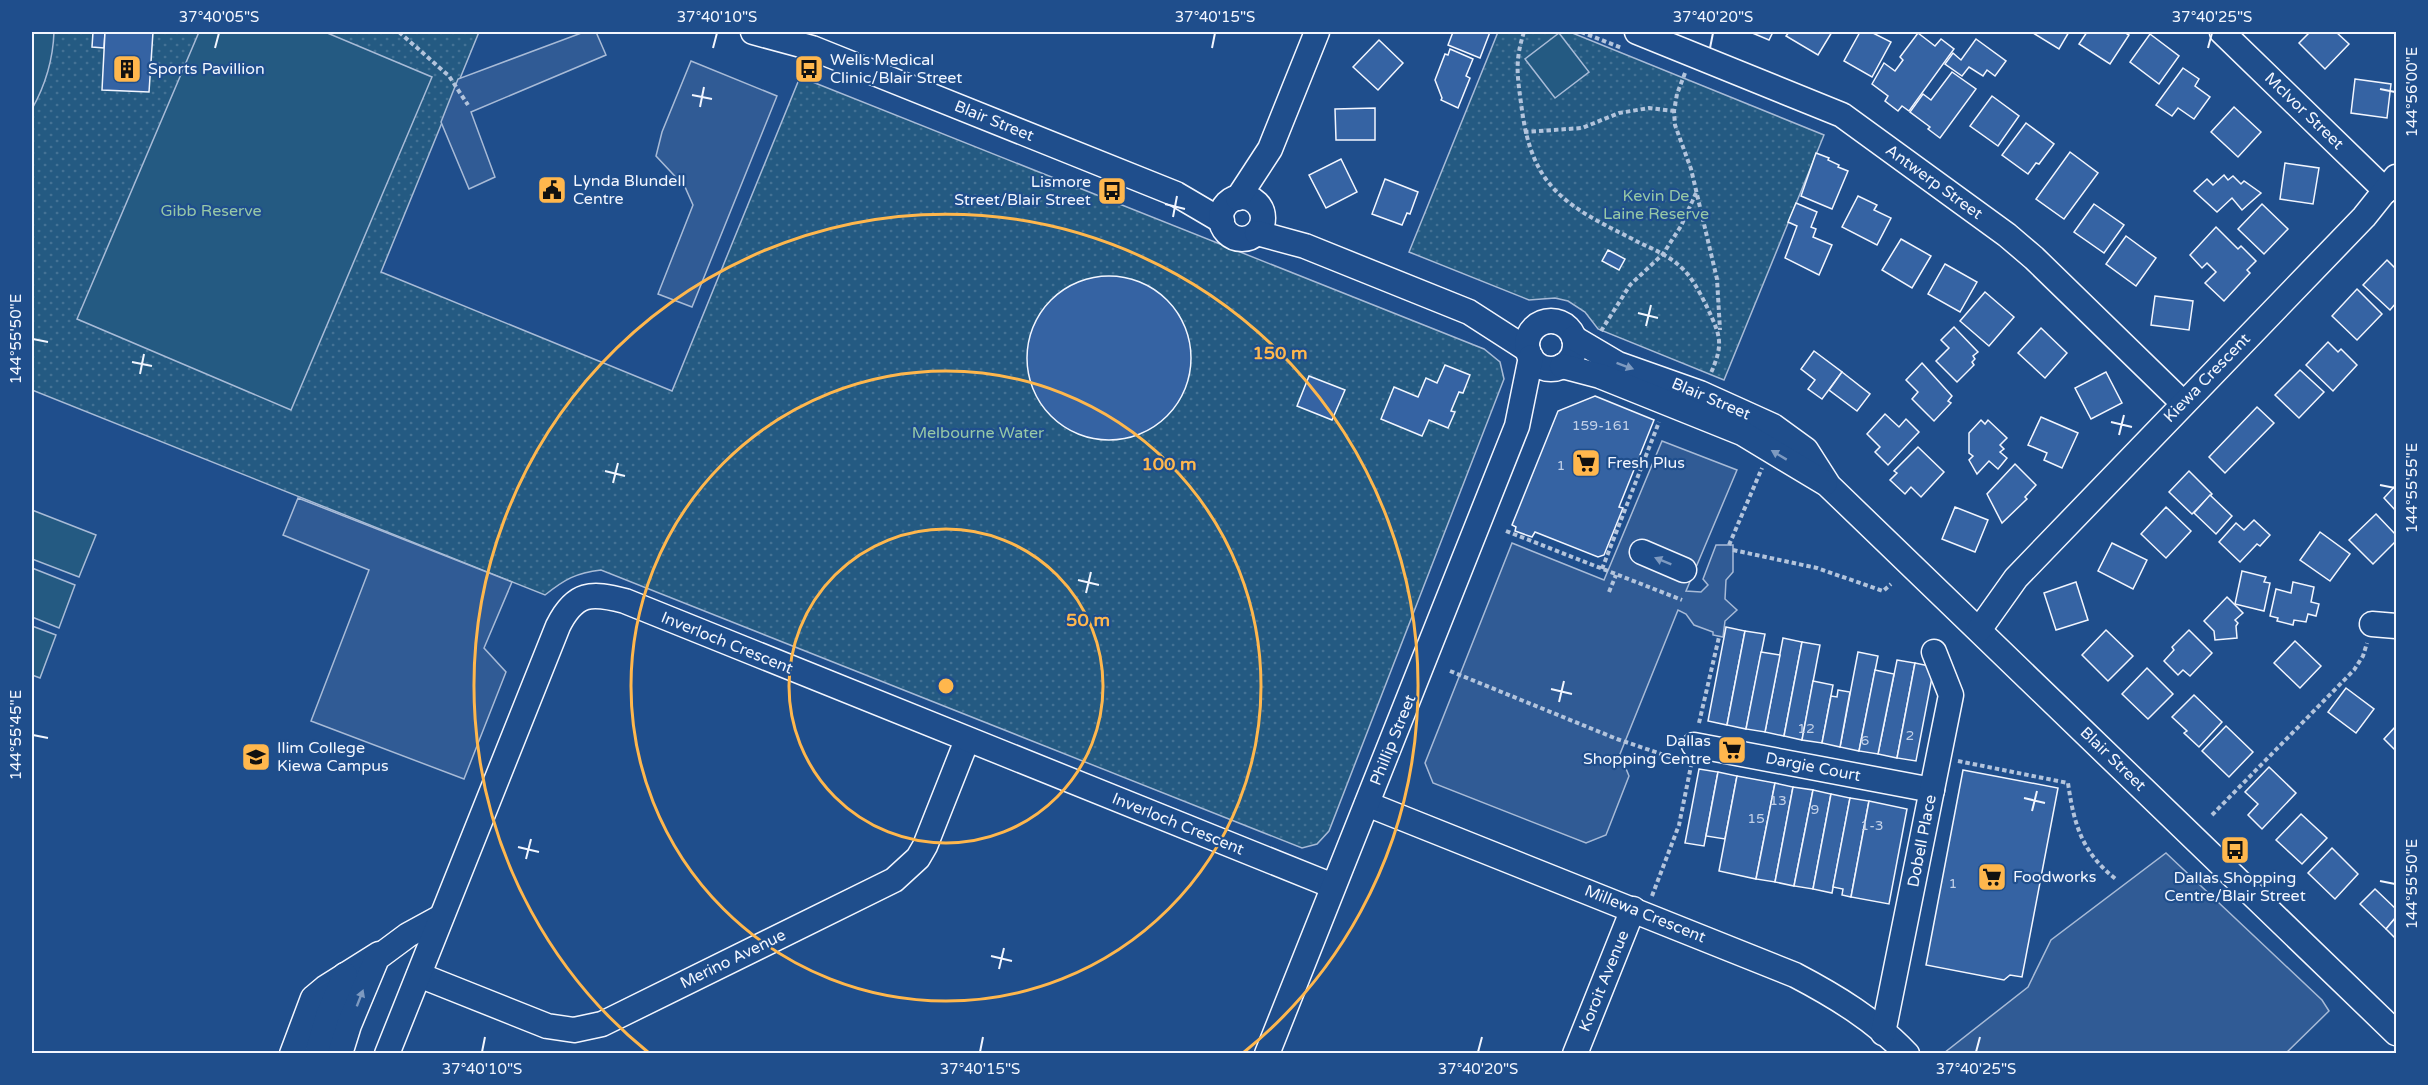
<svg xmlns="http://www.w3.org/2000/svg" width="2428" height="1085" font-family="'Varela Round',sans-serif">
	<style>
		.green { fill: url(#green-dots); stroke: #a8bbd7; stroke-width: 1.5 }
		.pitch { fill: #245a82; stroke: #a8bbd7; stroke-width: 1.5 }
		.parking { fill: #305b95; stroke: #a8bbd7; stroke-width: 1.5 }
		.building { fill: #3563a3; stroke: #f2f6ff; stroke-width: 1.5 }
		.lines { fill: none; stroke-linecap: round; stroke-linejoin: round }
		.minor-casing { stroke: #f2f6ff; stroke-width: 27 }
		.path { stroke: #b3c4dc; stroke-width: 4; stroke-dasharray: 4.5 3; stroke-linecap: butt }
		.minor { stroke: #1f4e8c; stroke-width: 24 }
		.oneway { fill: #7e9ac0 }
		.ticks { fill: none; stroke: #f2f6ff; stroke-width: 2 }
		.ring { fill: none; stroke: #ffb74d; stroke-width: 3 }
		.labels { text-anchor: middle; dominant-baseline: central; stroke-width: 4.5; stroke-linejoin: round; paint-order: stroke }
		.number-label { font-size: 14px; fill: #c3d1e8 }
		.poi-label { font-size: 16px; fill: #f2f6ff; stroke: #1f4e8c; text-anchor: start }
		.street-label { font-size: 16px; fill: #f2f6ff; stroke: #1f4e8c }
		.park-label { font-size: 16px; fill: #97c8a6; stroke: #1f4e8c }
		.centre { fill: #ffb74d; stroke: #1f4e8c; stroke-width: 3 }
		.ring-label { font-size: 18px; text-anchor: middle; font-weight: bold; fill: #ffb74d; stroke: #1f4e8c; stroke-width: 4.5; stroke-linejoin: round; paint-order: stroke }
		.neatline { fill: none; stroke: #f2f6ff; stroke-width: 2 }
		.ticks-label { font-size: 15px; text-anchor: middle; fill: #f2f6ff }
	</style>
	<defs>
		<pattern id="green-dots" width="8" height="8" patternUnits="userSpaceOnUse" patternTransform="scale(1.5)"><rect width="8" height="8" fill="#245a82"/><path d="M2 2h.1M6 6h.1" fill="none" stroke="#447295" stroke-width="1.8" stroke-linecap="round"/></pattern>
	</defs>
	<rect width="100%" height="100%" fill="#1f4e8c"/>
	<g class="green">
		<path d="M32,32H479L381,272L672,391L800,77L1484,349L1500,362L1504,379L1329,831L1317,844L1302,848L601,570C576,573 565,579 545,595L32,390Z"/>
		<path d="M1498,32H1570L1824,135L1724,380L1598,329L1585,312L1568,301L1555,298L1529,300L1409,252Z"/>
	</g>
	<g class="pitch">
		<path d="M32,32H54C53,60 46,84 32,109Z"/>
		<path d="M199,32H325L432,77L291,410L77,319Z"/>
		<path d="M1559,33L1589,72L1555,98L1525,59Z"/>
		<path d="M32,510L96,535L79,577L32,559Z"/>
		<path d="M32,568L75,585L59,628L32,617Z"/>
		<path d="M32,626L56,635L40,678L32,675Z"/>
	</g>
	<g class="parking">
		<path d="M584,32H596L606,55L471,112L495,177L469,189L441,122L458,79Z"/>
		<path d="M691,61L777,96L692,307L658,294L693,205L685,187L656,156L662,132Z"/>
		<path d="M1662,441L1737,470L1686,591L1701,592L1708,585L1703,579L1716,545H1733V572L1726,580L1725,599L1737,610L1725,621L1723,637L1713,635V632L1694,625L1686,614L1678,610L1620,754L1629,776L1606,835L1586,843L1433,783L1425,763L1512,543L1604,580Z"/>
		<path d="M298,498L512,582L484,648L506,672L464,779L311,721L369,570L283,535Z"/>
		<path d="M2166,853L2322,1000L2329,1011L2286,1053H1944L2028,987L2051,940Z"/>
	</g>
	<g class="building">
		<path d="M93,32H105L104,48L92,47Z"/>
		<path d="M105,32H153L149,92L102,90Z"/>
		<path d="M1453,32H1490L1480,58L1448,45Z"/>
		<path d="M1750,32H1773L1769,40Z"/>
		<path d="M1789,32H1832L1818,55L1786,36Z"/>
		<path d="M1860,32H1871L1891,42L1872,77L1844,61Z"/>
		<path d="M2034,32H2069L2059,49L2033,33Z"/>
		<path d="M2087,32H2124L2129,35L2110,64L2079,44Z"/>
		<path d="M2310,32H2336L2349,44L2325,69L2299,43Z"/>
		<path d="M1918,33L1935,46L1941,39L1954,49L1909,111L1902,106L1898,111L1885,101L1888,96L1872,84L1884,63L1895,71L1903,60L1900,57Z"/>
		<path d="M2150,34L2179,56L2159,84L2130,62Z"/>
		<path d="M1976,39L2006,61L1995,76L1987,70L1983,76L1969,67L1962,76L1945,64L1953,53L1961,60Z"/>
		<path d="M1379,40L1403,63L1378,90L1353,67Z"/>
		<path d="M1450,49L1473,59L1466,76L1470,78L1458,108L1441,100L1442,98L1435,80L1445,54L1448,55Z"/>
		<path d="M2183,68L2199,79L2195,86L2210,97L2194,119L2178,108L2172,116L2156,105Z"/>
		<path d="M1952,72L1976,89L1940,138L1928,129L1930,127L1910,112L1923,94L1931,100Z"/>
		<path d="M2355,79L2391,84L2387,118L2351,113Z"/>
		<path d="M1992,96L2019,116L1998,146L1970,126Z"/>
		<path d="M2234,107L2261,132L2238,157L2211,132Z"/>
		<path d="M1375,108V140H1336L1335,109Z"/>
		<path d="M2026,123L2054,144L2039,164L2036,163L2028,174L2002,155Z"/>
		<path d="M2070,152L2098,173L2064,219L2036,199Z"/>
		<path d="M1816,153L1829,158L1828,160L1839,165L1838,167L1848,171L1832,209L1801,196Z"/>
		<path d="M1341,159L1357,192L1326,208L1309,175Z"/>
		<path d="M2285,163L2319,168L2313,204L2280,199Z"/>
		<path d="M2224,175L2228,180L2233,176L2241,184L2244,181L2261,193L2242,210L2232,198L2217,212L2194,191L2207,179L2213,185Z"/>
		<path d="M1385,179L1418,192L1410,214L1407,213L1402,225L1372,214Z"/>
		<path d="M1858,196L1877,205L1874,210L1891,218L1877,245L1842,227Z"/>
		<path d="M1796,203L1817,212L1811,227L1816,229L1813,237L1832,245L1819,275L1785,258L1797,226L1788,222Z"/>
		<path d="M2094,204L2124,225L2104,253L2074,232Z"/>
		<path d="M2262,204L2288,229L2264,254L2238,229Z"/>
		<path d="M2216,227L2238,249L2241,246L2256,261L2247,270L2250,273L2224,301L2205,283L2216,272L2207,263L2202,268L2190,255Z"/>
		<path d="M2126,236L2156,258L2136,286L2106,264Z"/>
		<path d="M1901,239L1931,256L1912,288L1882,270Z"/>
		<path d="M1608,250L1625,259L1619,270L1602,261Z"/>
		<path d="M2387,260L2396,269V303L2390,310L2363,285Z"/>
		<path d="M1945,264L1977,282L1960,312L1928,294Z"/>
		<circle cx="1109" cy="358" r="82"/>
		<path d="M2357,289L2382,314L2357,340L2332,316Z"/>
		<path d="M1985,292L2014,317L1989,346L1960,321Z"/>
		<path d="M2155,296L2193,301L2189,330L2151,325Z"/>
		<path d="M1954,327L1978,352L1973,356L1975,359L1972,362L1974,365L1957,382L1936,361L1949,348L1941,340Z"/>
		<path d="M2041,328L2067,353L2045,378L2018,353Z"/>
		<path d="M2328,342L2338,352L2341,349L2357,365L2333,391L2306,365Z"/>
		<path d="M1814,351L1842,372L1822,399L1808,389L1815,380L1801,369Z"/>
		<path d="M1922,363L1952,396L1948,401L1951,403L1934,421L1912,399L1918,392L1906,380Z"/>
		<path d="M1445,365L1470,375L1463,393L1459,392L1451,411L1455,412L1448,428L1429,420L1422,436L1381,419L1394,387L1418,397L1426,378L1437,383Z"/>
		<path d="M2300,370L2324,392L2299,418L2275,395Z"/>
		<path d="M1842,372L1870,394L1857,411L1829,390Z"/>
		<path d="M2106,372L2122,403L2091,419L2075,388Z"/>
		<path d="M1309,376L1345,390L1332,420L1297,406Z"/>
		<path d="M1595,396L1654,420L1619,507L1623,508L1604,555L1598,557L1535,532L1532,537L1515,531L1516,527L1512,525L1558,411Z"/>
		<path d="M2257,407L2274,423L2225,473L2209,457Z"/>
		<path d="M1885,414L1899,427L1906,419L1919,432L1888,465L1875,452L1880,447L1867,434Z"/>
		<path d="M2041,417L2078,433L2062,468L2044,460L2047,453L2028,445Z"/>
		<path d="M1981,420L1985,424L1988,420L2007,438L2000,445L2004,449L2000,452L2007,458L1998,469L1989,461L1977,474L1969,460L1973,456L1969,453V433Z"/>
		<path d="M1918,447L1944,472L1921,497L1911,487L1905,494L1890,480L1897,473L1894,471Z"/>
		<path d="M2015,464L2036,485L2025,497L2027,499L2002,523L1987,494Z"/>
		<path d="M2189,471L2212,494L2192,514L2169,492Z"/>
		<path d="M2396,485V511L2384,498Z"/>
		<path d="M2210,495L2232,516L2216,534L2194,513Z"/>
		<path d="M1955,507L1988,520L1975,552L1942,539Z"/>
		<path d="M2166,507L2191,531L2166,558L2141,534Z"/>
		<path d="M2376,514L2396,535V541L2373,564L2349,540Z"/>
		<path d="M2254,520L2270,535L2260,546L2257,544L2240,562L2219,542L2236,523L2244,530Z"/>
		<path d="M2320,532L2350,554L2330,581L2300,560Z"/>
		<path d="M2112,543L2147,560L2133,589L2098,571Z"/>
		<path d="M2242,571L2266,577L2264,582L2270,583L2264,611L2235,604Z"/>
		<path d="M2076,582L2088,620L2056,630L2044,593Z"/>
		<path d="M2293,582L2314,587L2311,602L2319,604L2316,616L2308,614L2306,622L2294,620L2293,625L2277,621L2278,618L2270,616L2276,589L2291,593Z"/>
		<path d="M2227,597L2243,613L2235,620L2238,623L2236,626L2237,638L2215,640L2214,631L2204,621Z"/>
		<path d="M1726,627L1745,631L1727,725L1708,721Z"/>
		<path d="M2106,630L2133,656L2108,681L2082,655Z"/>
		<path d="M2189,630L2212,653L2190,676L2183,670L2178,675L2164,661L2174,650L2172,647Z"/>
		<path d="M1745,631L1765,634L1746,729L1727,725Z"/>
		<path d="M1783,638L1802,642L1784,736L1765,732Z"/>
		<path d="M2295,641L2321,666L2300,688L2274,663Z"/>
		<path d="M1802,642L1820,645L1802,740L1784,736Z"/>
		<path d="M1761,652L1780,655L1765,732L1746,729Z"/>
		<path d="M1858,652L1878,656L1859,751L1840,747Z"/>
		<path d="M1897,660L1915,663L1897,758L1878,754Z"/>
		<path d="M1915,663L1934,667L1916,761L1897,758Z"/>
		<path d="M2147,668L2173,694L2148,719L2122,694Z"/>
		<path d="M1875,670L1894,674L1878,754L1859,751Z"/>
		<path d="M1813,681L1833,685L1822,743L1802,740Z"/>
		<path d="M2346,688L2374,709L2356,733L2328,712Z"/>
		<path d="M1838,690L1850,692L1840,747L1822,743L1831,696L1837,697Z"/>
		<path d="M2194,695L2222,722L2199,747L2184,733L2187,731L2172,717Z"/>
		<path d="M2226,726L2253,752L2229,777L2202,751Z"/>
		<path d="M2396,726V751L2384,739Z"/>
		<path d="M2269,767L2296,793L2262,829L2248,815L2258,804L2245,792Z"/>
		<path d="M1699,769L1718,772L1704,846L1685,843Z"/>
		<path d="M1963,770L2058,788L2022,977L2010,975L2004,980L1926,965Z"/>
		<path d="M1718,772L1737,776L1725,839L1706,836Z"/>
		<path d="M1737,776L1775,783L1756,879L1719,871Z"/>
		<path d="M1775,783L1793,787L1775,882L1756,879Z"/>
		<path d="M1793,787L1813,790L1794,886L1775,882Z"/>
		<path d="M1813,790L1831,794L1813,889L1794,886Z"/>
		<path d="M1831,794L1850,798L1832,893L1813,889Z"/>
		<path d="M1850,798L1869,801L1851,897L1842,895L1843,889L1833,887Z"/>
		<path d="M1869,801L1907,809L1889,904L1851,897Z"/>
		<path d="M2301,814L2327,838L2302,864L2276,840Z"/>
		<path d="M2332,848L2358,874L2335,899L2308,873Z"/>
		<path d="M2375,889L2396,909V917L2386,929L2360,904Z"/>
		<path d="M2396,917V939L2386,929Z"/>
	</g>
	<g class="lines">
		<g class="minor-casing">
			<g id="minor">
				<path d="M753,32L812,48L1176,194L1222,221"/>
				<path d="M1637,32L1842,115L2007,235L2034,258L2183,403"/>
				<path d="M2222,32L2386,191"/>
				<circle cx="1242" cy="218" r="21"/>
				<path d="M1238,198L1270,149L1317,32"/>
				<path d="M1257,233L1305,246L1469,312L1528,350"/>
				<circle cx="1551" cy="345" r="24"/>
				<path d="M1574,338L1618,364L1700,393L1773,426L1806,450L1829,486L2396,1033"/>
				<path d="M1562,366L1600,376L1742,433L1825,483"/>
				<path d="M1642,552L1684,570"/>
				<path d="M2372,624L2396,626"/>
				<path d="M1979,630L2016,578L2364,217L2396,177"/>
				<path d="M1694,745L1932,790"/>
				<path d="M1367,804L1795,975C1835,996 1875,1020 1907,1054"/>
				<path d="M419,975L547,1026L574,1030L602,1024L894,880L918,858L925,846L967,740"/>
				<path d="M1883,1033L1951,695L1934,652"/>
				<path d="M292,1054L313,998L325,988L379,954"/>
				<path d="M317,1054L328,1016L345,975"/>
				<path d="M340,1054L349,1025L377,958L408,935L441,917"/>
				<path d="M387,1054L558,626C575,592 591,592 625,601L1333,886"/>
				<path d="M1267,1054L1517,426L1531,357"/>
				<path d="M1575,1054L1633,909"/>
			</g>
		</g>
		<g class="path">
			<path d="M399,32L449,76L468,105"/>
			<path d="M1524,32C1515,60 1517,74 1521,103C1525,135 1532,166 1555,190C1578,214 1612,228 1640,243C1658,251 1677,260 1689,276C1696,285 1702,297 1707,307C1721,337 1724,344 1710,375"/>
			<path d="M1581,32L1622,48"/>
			<path d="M1685,73L1677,94L1674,111L1675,125L1691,169L1717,279L1720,330"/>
			<path d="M1524,132L1582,128L1619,113L1649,108L1674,111"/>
			<path d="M1601,331L1630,285L1663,254L1681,226L1696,193"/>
			<path d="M1506,531L1682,600"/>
			<path d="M1729,545L1762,468"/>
			<path d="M1733,550L1817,568L1883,591L1891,584"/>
			<path d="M1602,569L1659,422"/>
			<path d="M1609,592L1616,575"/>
			<path d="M1450,671L1617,739L1676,759"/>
			<path d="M1699,723L1719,637"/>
			<path d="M1958,761L2068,783C2074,825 2082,853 2117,880"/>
			<path d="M2212,815L2354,670L2363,656L2367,643"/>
			<path d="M1652,896L1679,825L1691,766"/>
		</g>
		<use href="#minor" class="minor"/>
	</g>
	<defs><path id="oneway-solid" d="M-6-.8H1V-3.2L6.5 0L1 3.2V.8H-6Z" transform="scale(1.5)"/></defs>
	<g class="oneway">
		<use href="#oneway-solid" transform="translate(1625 366) rotate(20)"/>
		<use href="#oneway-solid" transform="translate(1779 455) rotate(-149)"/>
		<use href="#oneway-solid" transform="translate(1663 561) rotate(-158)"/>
		<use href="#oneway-solid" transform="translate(360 998) rotate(-69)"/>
	</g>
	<path class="ticks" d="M215,48L219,33M713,48L717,33M1212,48L1215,33M1710,48L1713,33M2208,48L2212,33M2380,89L2395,92M692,95L712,99M700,107L704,87M1165,204L1185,209M1173,217L1177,196M1638,313L1658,318M1646,326L1651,305M33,339L48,342M132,362L152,366M140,374L144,354M2111,422L2132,427M2119,435L2124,415M605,471L625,476M613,483L618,463M2380,485L2395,488M1078,580L1099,585M1086,593L1091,572M1551,689L1572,694M1559,702L1564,681M33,735L48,738M2024,798L2045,803M2032,811L2037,791M518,847L539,852M526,859L531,839M2380,881L2395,884M991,956L1012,961M999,969L1004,948M482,1052L485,1037M980,1052L983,1037M1478,1052L1482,1037M1976,1052L1980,1037"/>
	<g class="ring">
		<circle cx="946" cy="686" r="157"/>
		<circle cx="946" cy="686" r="315"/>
		<path d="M649 1053A472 472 0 1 1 1243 1053"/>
	</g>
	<defs>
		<g id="building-square" transform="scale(1.5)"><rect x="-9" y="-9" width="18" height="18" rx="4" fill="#ffb74d" stroke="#1f4e8c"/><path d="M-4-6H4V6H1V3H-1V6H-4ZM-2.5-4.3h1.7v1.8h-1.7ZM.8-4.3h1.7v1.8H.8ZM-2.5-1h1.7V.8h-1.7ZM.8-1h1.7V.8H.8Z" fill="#111"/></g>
		<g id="bus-square" transform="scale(1.5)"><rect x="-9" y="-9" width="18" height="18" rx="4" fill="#ffb74d" stroke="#1f4e8c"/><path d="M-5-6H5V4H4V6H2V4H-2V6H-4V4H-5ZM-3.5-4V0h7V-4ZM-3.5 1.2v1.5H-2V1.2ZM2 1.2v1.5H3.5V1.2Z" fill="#111"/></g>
		<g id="civic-square" transform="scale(1.5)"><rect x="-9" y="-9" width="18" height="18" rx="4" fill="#ffb74d" stroke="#1f4e8c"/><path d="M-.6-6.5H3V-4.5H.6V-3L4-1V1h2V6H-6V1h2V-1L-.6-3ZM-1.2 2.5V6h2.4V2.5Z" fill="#111"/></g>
		<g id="supermarket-square" transform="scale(1.5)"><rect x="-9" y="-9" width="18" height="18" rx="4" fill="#ffb74d" stroke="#1f4e8c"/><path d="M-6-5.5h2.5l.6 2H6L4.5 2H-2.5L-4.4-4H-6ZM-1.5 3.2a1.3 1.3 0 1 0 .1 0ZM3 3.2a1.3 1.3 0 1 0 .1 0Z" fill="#111"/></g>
		<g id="school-square" transform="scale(1.5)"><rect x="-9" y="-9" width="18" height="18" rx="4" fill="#ffb74d" stroke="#1f4e8c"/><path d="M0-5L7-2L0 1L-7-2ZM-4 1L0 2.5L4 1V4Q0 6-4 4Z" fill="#111"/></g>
	</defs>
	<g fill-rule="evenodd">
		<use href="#building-square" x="127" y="69"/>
		<use href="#bus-square" x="809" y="69"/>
		<use href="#civic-square" x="552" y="190"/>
		<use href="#bus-square" x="1112" y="191"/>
		<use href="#supermarket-square" x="1586" y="463"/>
		<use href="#supermarket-square" x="1732" y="750"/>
		<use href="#school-square" x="256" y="757"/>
		<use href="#bus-square" x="2235" y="850"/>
		<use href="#supermarket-square" x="1992" y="877"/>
	</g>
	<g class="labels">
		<g class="number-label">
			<text x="1601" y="425">159-161</text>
			<text x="1561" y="465">1</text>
			<text x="1806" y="728">12</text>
			<text x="1910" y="735">2</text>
			<text x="1865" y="740">6</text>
			<text x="1778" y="800">13</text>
			<text x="1815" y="809">9</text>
			<text x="1756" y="818">15</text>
			<text x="1872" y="825">1-3</text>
			<text x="1953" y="883">1</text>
		</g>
		<g class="poi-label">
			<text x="830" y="60">Wells Medical<tspan x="830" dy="18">Clinic/Blair Street</tspan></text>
			<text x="148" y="69">Sports Pavillion</text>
			<text x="573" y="181">Lynda Blundell<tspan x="573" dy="18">Centre</tspan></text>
			<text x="1091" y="182" text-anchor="end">Lismore<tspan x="1091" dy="18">Street/Blair Street</tspan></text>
			<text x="1607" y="463">Fresh Plus</text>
			<text x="1711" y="741" text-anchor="end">Dallas<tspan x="1711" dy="18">Shopping Centre</tspan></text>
			<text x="277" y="748">Ilim College<tspan x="277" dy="18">Kiewa Campus</tspan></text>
			<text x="2013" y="877">Foodworks</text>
			<text x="2235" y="878" text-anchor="middle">Dallas Shopping<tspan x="2235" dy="18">Centre/Blair Street</tspan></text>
		</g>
		<g class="street-label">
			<text transform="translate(2304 111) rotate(44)">McIvor Street</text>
			<text transform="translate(994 121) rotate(22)">Blair Street</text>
			<text transform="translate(1934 182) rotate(36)">Antwerp Street</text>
			<text transform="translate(2207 378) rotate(-46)">Kiewa Crescent</text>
			<text transform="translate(1711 399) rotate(23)">Blair Street</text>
			<text transform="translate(727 643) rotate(22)">Inverloch Crescent</text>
			<text transform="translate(1393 740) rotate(-68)">Phillip Street</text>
			<text transform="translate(2113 759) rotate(44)">Blair Street</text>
			<text transform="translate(1813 767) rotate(11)">Dargie Court</text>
			<text transform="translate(1178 824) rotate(22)">Inverloch Crescent</text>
			<text transform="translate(1922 841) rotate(-79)">Dobell Place</text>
			<text transform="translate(1645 914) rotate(22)">Millewa Crescent</text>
			<text transform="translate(733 959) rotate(-26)">Merino Avenue</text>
			<text transform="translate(1604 981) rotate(-68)">Koroit Avenue</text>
		</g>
		<g class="park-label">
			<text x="1656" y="196">Kevin De<tspan x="1656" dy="18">Laine Reserve</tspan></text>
			<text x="211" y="211">Gibb Reserve</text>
			<text x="978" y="433">Melbourne Water</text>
		</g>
	</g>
	<circle cx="946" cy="686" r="9" class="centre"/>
	<g class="ring-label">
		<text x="1280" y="359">150 m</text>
		<text x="1169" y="470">100 m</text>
		<text x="1088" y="626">50 m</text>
	</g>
	<rect width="2428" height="1085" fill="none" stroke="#1f4e8c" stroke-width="66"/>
	<rect x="33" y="33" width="2362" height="1019" class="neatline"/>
	<g class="ticks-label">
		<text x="219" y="22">37°40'05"S</text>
		<text x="717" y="22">37°40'10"S</text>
		<text x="1215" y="22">37°40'15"S</text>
		<text x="1713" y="22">37°40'20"S</text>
		<text x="2212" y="22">37°40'25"S</text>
		<text transform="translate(2412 92) rotate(-90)" y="5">144°56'00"E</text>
		<text transform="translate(16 339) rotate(-90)" y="5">144°55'50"E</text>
		<text transform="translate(2412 488) rotate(-90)" y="5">144°55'55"E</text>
		<text transform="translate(16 735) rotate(-90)" y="5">144°55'45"E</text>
		<text transform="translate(2412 884) rotate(-90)" y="5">144°55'50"E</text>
		<text x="482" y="1074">37°40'10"S</text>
		<text x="980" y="1074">37°40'15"S</text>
		<text x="1478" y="1074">37°40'20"S</text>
		<text x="1976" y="1074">37°40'25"S</text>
	</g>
</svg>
